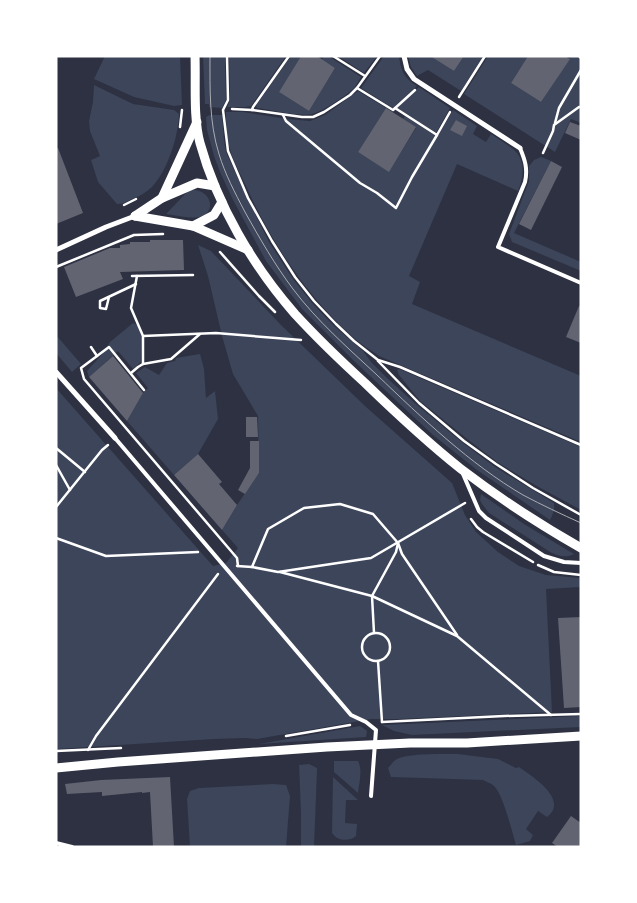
<svg xmlns="http://www.w3.org/2000/svg" width="637" height="903" font-family="Merriweather,serif">
	<style>
		.green { fill: #3c4559 }
		.building { fill: #626471 }
		.lines { fill: none; stroke-linecap: round; stroke-linejoin: round }
		.path { stroke: #fff; stroke-width: 2.5 }
		.service { stroke: #fff; stroke-width: 4 }
		.minor { stroke: #fff; stroke-width: 5 }
		.tertiary { stroke: #fff; stroke-width: 9 }
		.tram { stroke: #abadb3; stroke-width: 1 }
	</style>
	<rect width="100%" height="100%" fill="#2d3142"/>
	<g class="green">
		<path d="M105,56H180L182,105L174,106L134,97L94,79Z"/>
		<path d="M203,56H225L226,100L222,108L209,107V104H205Z"/>
		<path d="M229,56H286L251,106L245,107H227L230,101Z"/>
		<path d="M291,56H301L279,92L309,111L335,68L322,60L324,56H328L361,77C359,80 357,84 355,87C349,94 322,112 312,114C300,117 271,110 258,108L256,107L257,104Z"/>
		<path d="M338,56H377L364,73Z"/>
		<path d="M384,56H399C401,71 404,78 417,86L393,108L361,88Z"/>
		<path d="M408,56H430L454,71L464,56H483L461,91L428,70L417,76L411,67Z"/>
		<path d="M488,56H528L511,83L541,102L571,56H581V123L571,119L555,152L464,94Z"/>
		<path d="M94,85L133,104L174,110L179,114C178,138 168,169 152,187C147,192 138,197 132,199C127,202 123,204 117,204L98,182L91,160L100,156L90,131L89,121L93,102Z"/>
		<path d="M419,87L450,108L436,133L397,108Z"/>
		<path d="M358,91L386,108L358,152L389,171L416,128L403,119L405,116L438,136L453,110L477,126L473,134L486,142L491,134C498,139 511,146 517,153C526,164 523,179 518,191L457,164L409,276L420,282L412,304L581,376V442L379,356C371,350 362,345 354,338C307,297 271,242 245,184C240,173 233,161 230,149C226,137 226,124 226,112H243L287,119L310,121L325,115Z"/>
		<path d="M210,115H222L224,140L226,152L247,198L269,242L293,279L313,304L334,326L363,351L372,363L388,379L417,405L463,443L495,467L554,503C555,509 553,514 550,520L477,470L433,435L354,361L302,309L266,261L232,198L220,172L214,156L207,130L206,117Z"/>
		<path d="M541,157L544,158L551,161L514,233L581,262V271L512,242L509,234L529,181V166L534,160Z"/>
		<path d="M191,190C211,188 218,213 199,217C190,219 175,215 166,214L187,192Z"/>
		<path d="M198,245L211,251L280,324L365,406L452,483L465,515L476,532L498,552L519,566L546,575L581,578V587L546,589L552,712L397,719H371L257,739L245,738L214,739L56,749V388L213,566L226,563L238,548L222,530L237,505L259,473L258,416L233,374L222,336L208,276Z"/>
		<path d="M133,323L137,325L142,338L141,362L133,369L118,351L89,377L87,371L106,350L110,342Z"/>
		<path d="M56,335L81,364L72,372L56,353Z"/>
		<path d="M200,354L204,369L206,398L215,391L218,419L198,454L174,475L127,421L143,393L148,388L136,373L145,367L159,375L167,363L175,361L176,358Z"/>
		<path d="M399,369L581,447V510L535,485L497,462L466,438L420,401L399,375L397,370Z"/>
		<path d="M481,494L524,524L574,554C565,559 555,555 547,550L489,513L482,504L480,500Z"/>
		<path d="M581,716V727L412,735L394,731L382,725Z"/>
		<path d="M360,726L367,731L366,737L259,744Z"/>
		<path d="M458,754L498,759L516,768L519,767C530,775 560,793 553,810C552,813 549,815 547,817L538,811L526,829L533,835L530,841L516,845C512,832 503,794 494,786C491,783 486,782 483,780L391,777L388,768C391,765 393,761 397,759C408,753 444,754 458,754Z"/>
		<path d="M334,761H358C363,770 359,783 358,793L334,772Z"/>
		<path d="M309,764L317,768V771L314,847H301V813L299,765Z"/>
		<path d="M333,777L358,800H346L345,823L357,824L356,836C349,842 337,841 332,833Z"/>
		<path d="M273,784L286,785L290,796L286,847H190L187,799L190,791L199,788Z"/>
	</g>
	<g class="building">
		<path d="M301,56H317L335,68L309,111L279,92Z"/>
		<path d="M430,56H464L454,71Z"/>
		<path d="M528,56H565L570,59L541,102L511,83Z"/>
		<path d="M386,108L416,127L389,172L358,152Z"/>
		<path d="M456,120L467,126L462,136L450,130Z"/>
		<path d="M570,122L581,126V140L565,133Z"/>
		<path d="M58,148L83,213L56,224V149Z"/>
		<path d="M551,161L562,167L531,230L519,224Z"/>
		<path d="M150,240H183L184,270L120,272L123,279L76,297L64,267L110,248H120V245L130,244V242H150Z"/>
		<path d="M579,306H581V343L566,337Z"/>
		<path d="M113,356L143,393L127,421L89,377Z"/>
		<path d="M246,417H257L258,437H246Z"/>
		<path d="M250,441H259V473L245,494L238,490L250,468Z"/>
		<path d="M198,454L222,482L219,484L237,505L222,530L174,475Z"/>
		<path d="M581,617V707L564,708L558,618Z"/>
		<path d="M170,777L174,847H153L150,792L142,793V792L102,796V792L67,794L65,784L101,780Z"/>
		<path d="M571,816L581,823V847H558L552,843Z"/>
	</g>
	<g class="lines">
		<g class="path">
			<path d="M227,56L228,100L223,110L228,151L248,198L272,241L295,277L314,301L336,324L354,341L378,360L400,367L581,445"/>
			<path d="M333,56L365,76"/>
			<path d="M579,56L581,58"/>
			<path d="M357,88L393,110L415,90"/>
			<path d="M459,97L485,56"/>
			<path d="M395,108L437,135L450,112"/>
			<path d="M232,109L252,110L302,117H313L324,112L350,95L357,88L380,56"/>
			<path d="M252,110L253,107L289,56"/>
			<path d="M283,115L286,121L360,183L377,193L396,208L412,177L437,135"/>
			<path d="M555,123L559,108L581,70"/>
			<path d="M180,127L182,110"/>
			<path d="M543,153L553,131L554,125L579,107H581"/>
			<path d="M124,205L136,199"/>
			<path d="M220,252L259,296L275,312"/>
			<path d="M56,267L134,235L163,234"/>
			<path d="M132,276L193,275"/>
			<path d="M137,276L131,308L143,336V364L171,359L200,334"/>
			<path d="M109,297L106,309L100,308V301L136,284"/>
			<path d="M143,336L216,333L301,340"/>
			<path d="M91,347L97,356L81,368L84,379L237,558L238,566"/>
			<path d="M97,356L109,347L144,390"/>
			<path d="M378,361L419,403L464,441L496,464L533,488L581,515"/>
			<path d="M131,373L138,367L143,364"/>
			<path d="M56,448L85,472"/>
			<path d="M56,465L70,490"/>
			<path d="M56,507L102,450L108,445"/>
			<path d="M471,519L477,527L483,532L533,562"/>
			<path d="M56,538L106,556L198,552"/>
			<path d="M398,543L402,554L457,635"/>
			<path d="M538,565L554,572L581,575"/>
			<path d="M237,566L252,567L278,572L371,558L465,503"/>
			<path d="M252,567L268,529L304,508L340,504L373,514L398,543L396,552L372,596L374,633"/>
			<path d="M280,572L372,596L457,636L551,715"/>
			<circle cx="376" cy="647" r="14"/>
			<path d="M378,661L382,722"/>
			<path d="M382,722L504,716L581,714"/>
			<path d="M286,736L350,725"/>
			<path d="M88,750L96,736L218,574"/>
			<path d="M56,751L121,748"/>
		</g>
		<g class="service">
			<path d="M520,148C525,160 528,169 525,182L498,247L581,283"/>
			<path d="M115,438L351,715L366,722L376,730L371,796"/>
			<path d="M463,474L479,511L486,518L544,556L564,562L581,563"/>
			<path d="M56,843L72,847"/>
		</g>
		<g class="minor">
			<path d="M404,56L407,69L414,79L520,148"/>
			<path d="M56,250L106,227L135,216"/>
			<path d="M56,372L115,438"/>
		</g>
		<g class="tertiary">
			<path d="M195,56C196,83 193,117 200,143C217,205 253,266 295,314C317,338 341,361 365,383C396,413 427,442 461,469C499,498 539,524 581,548"/>
			<path d="M162,198L197,122"/>
			<path d="M135,216L193,226L248,250"/>
			<path d="M135,216L162,198L197,183L215,186"/>
			<path d="M193,226L214,215L222,202"/>
			<path d="M56,768L118,762L327,747L410,743H467L581,736"/>
		</g>
		<path class="tram" d="M210,56C210,89 209,122 219,154C225,174 235,193 245,212C260,239 275,265 293,289C317,321 348,348 377,375C422,418 470,464 523,495C542,505 561,514 581,523"/>
	</g>
	<rect width="637" height="903" fill="none" stroke="#ffffff" stroke-width="115"/>
</svg>
